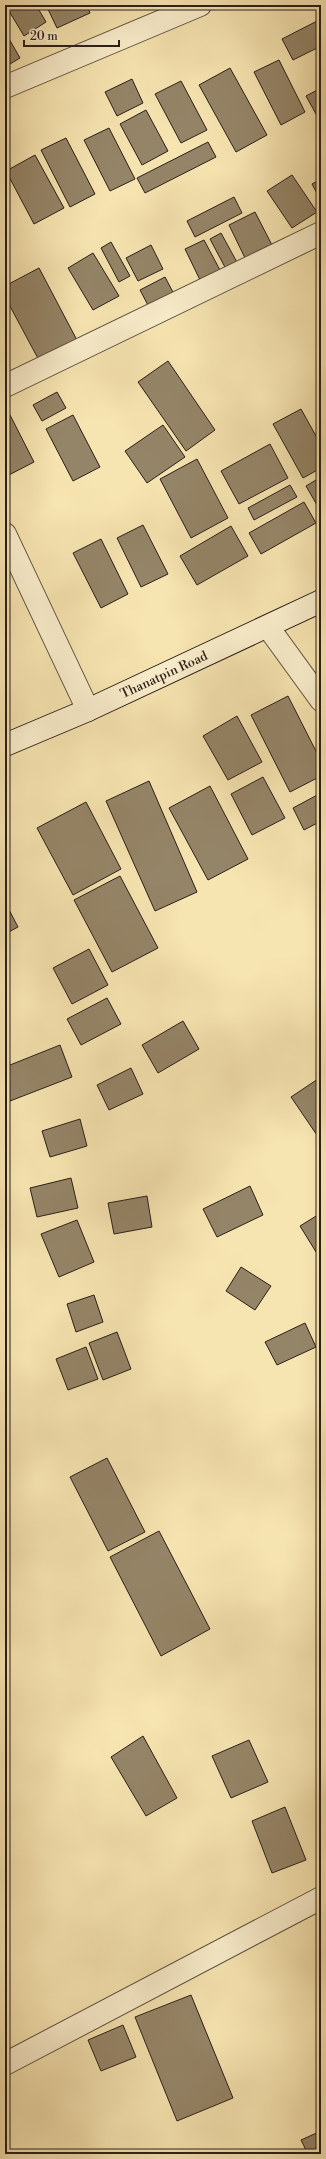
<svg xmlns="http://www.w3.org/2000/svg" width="326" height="2159" font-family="'Libre Bodoni',serif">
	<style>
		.building { fill: #958568; stroke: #2a1e19 }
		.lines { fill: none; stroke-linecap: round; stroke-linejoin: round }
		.minor-casing { stroke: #5d503f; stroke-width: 24 }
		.secondary-casing { stroke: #2a1e19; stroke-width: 24 }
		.minor { stroke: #faeecc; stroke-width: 22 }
		.secondary { stroke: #faeecc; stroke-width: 22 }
		.labels { text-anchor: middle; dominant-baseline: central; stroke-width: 4; stroke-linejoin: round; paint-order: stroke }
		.street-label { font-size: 13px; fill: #2a1e19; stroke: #faeecc }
	</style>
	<rect width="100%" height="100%" fill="#f7e5b1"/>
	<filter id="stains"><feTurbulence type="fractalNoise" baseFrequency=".005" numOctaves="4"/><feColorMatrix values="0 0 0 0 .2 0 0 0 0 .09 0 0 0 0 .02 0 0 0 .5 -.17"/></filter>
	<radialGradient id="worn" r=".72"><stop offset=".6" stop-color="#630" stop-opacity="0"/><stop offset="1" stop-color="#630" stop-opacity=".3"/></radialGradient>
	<g class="building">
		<path d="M36,5L46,22L24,36L6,6Z"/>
		<path d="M46,5H87L90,13L57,28Z"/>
		<path d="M321,19V46L293,60L282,39Z"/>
		<path d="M8,37L20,58L5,67V39Z"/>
		<path d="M279,60L305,112L281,125L254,72Z"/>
		<path d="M230,68L267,135L236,152L199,85Z"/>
		<path d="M132,79L143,103L117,116L105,92Z"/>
		<path d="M181,81L207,130L181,143L155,94Z"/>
		<path d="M321,88V123L306,96Z"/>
		<path d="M146,110L168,151L142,165L120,124Z"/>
		<path d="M109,128L135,179L110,191L84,140Z"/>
		<path d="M66,138L95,194L70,207L41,150Z"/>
		<path d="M208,142L216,157L145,193L137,178Z"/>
		<path d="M35,155L64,208L34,224L6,171Z"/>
		<path d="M292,175L317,212L292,228L267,191Z"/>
		<path d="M321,179V201L312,184Z"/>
		<path d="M234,197L242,213L195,237L187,221Z"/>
		<path d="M255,212L273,247L246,260L229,225Z"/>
		<path d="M221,233L238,264L227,271L210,239Z"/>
		<path d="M204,240L221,272L201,282L185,249Z"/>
		<path d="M111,242L130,276L119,282L101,248Z"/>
		<path d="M151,245L163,269L138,281L126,258Z"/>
		<path d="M93,253L119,296L93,310L68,268Z"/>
		<path d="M39,268L79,344L41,364L5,297V286Z"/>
		<path d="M165,277L175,296L150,309L140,290Z"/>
		<path d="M168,361L215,430L186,451L138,382Z"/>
		<path d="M57,392L66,408L42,421L33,405Z"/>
		<path d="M301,409L321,445V468L303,478L273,424Z"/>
		<path d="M10,415L34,462L5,477V418Z"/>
		<path d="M73,415L100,467L73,481L46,429Z"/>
		<path d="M163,425L185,457L147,483L125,451Z"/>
		<path d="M270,444L288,478L239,504L221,471Z"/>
		<path d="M197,459L228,518L191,538L160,479Z"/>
		<path d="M321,477V512L306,486Z"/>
		<path d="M290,485L297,497L254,520L248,508Z"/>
		<path d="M304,502L316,523L261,554L249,533Z"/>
		<path d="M143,525L168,574L141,587L117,538Z"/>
		<path d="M231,526L248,556L197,585L180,556Z"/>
		<path d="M101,539L128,594L101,608L73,553Z"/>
		<path d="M288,696L321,761V776L290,792L251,715Z"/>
		<path d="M237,716L262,762L228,780L203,736Z"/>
		<path d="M263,777L285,818L252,835L231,794Z"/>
		<path d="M149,781L197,892L155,911L106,801Z"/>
		<path d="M210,786L248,859L208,880L169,808Z"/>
		<path d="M321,793V821L304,830L293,808Z"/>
		<path d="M86,802L121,869L73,895L37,828Z"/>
		<path d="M120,876L158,948L112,972L74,900Z"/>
		<path d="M5,902L18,927L5,934Z"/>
		<path d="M89,949L108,985L72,1004L53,968Z"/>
		<path d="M107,998L121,1024L81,1045L67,1019Z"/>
		<path d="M183,1021L199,1049L158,1073L142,1045Z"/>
		<path d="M60,1045L72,1077L10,1101L5,1089V1067Z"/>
		<path d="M131,1068L143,1094L109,1110L97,1085Z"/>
		<path d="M321,1077V1141L291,1097Z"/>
		<path d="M80,1119L87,1146L50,1157L42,1131Z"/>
		<path d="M71,1178L78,1208L37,1217L30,1188Z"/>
		<path d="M250,1186L263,1215L217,1237L203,1209Z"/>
		<path d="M147,1196L152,1227L114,1234L108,1203Z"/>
		<path d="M321,1213V1260L300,1226Z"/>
		<path d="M77,1220L94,1262L59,1277L41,1234Z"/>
		<path d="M241,1267L271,1286L255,1310L226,1291Z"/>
		<path d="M94,1295L103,1322L76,1332L67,1304Z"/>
		<path d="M305,1323L316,1347L277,1365L265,1342Z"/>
		<path d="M117,1332L131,1369L103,1380L89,1343Z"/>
		<path d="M86,1347L98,1379L68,1390L56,1359Z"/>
		<path d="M107,1458L145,1532L108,1551L70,1477Z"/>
		<path d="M159,1531L210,1629L161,1656L110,1557Z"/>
		<path d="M143,1736L177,1798L146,1816L111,1757Z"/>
		<path d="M249,1740L268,1782L231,1798L212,1756Z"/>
		<path d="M285,1807L306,1860L272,1873L252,1821Z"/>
		<path d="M191,1995L233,2098L177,2121L135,2017Z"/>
		<path d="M123,2025L136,2057L101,2071L88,2040Z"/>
		<path d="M321,2131V2154H308L301,2140Z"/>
	</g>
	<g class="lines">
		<g class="minor-casing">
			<g id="minor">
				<path d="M5,87L200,5"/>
				<path d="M5,386L321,233"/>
				<path d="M5,534L88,710"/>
				<path d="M268,627L321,700"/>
				<path d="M5,2064L321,1898"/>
			</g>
		</g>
		<g class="secondary-casing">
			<path id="secondary" d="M5,745L88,710L321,601"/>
		</g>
		<use href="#minor" class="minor"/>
		<use href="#secondary" class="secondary"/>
	</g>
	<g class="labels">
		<g class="street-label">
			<text transform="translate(164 675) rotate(-25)">Thanatpin Road</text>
		</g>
	</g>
	<rect width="326" height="2159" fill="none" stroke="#f7e5b1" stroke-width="20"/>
	<rect x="6" y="6" width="314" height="2147" fill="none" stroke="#2a1e19" stroke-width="2"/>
	<rect x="10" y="10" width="306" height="2139" fill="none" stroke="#2a1e19"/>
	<path d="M24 40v6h95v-6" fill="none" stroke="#2a1e19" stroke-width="2"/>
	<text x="30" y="40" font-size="12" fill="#2a1e19" stroke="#faeecc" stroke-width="3" paint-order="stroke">20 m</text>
	<rect width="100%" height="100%" filter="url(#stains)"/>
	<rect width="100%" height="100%" fill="url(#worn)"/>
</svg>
